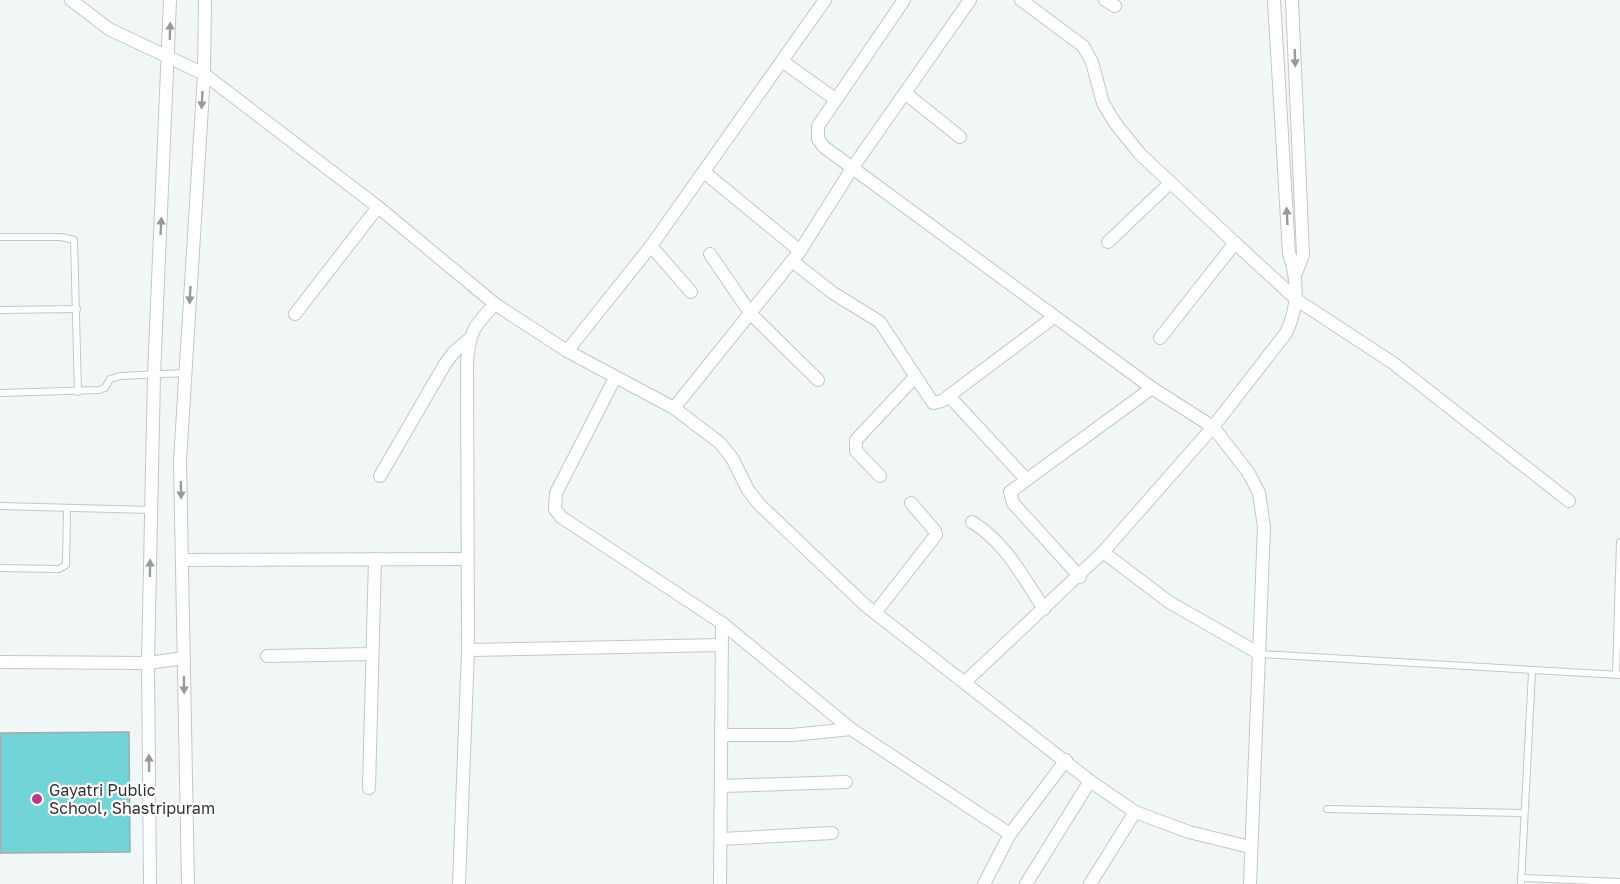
<svg xmlns="http://www.w3.org/2000/svg" width="1620" height="884" font-family="'Golos Text',sans-serif">
	<style>
		.building { fill: #72d4d7; stroke: #a4a8a8; stroke-width: 1.5 }
		.lines { fill: none; stroke-linecap: round; stroke-linejoin: round }
		.lane-casing { stroke: #c2c7c7; stroke-width: 8 }
		.street-casing { stroke: #c2c7c7; stroke-width: 14 }
		.lane { stroke: #fff; stroke-width: 6 }
		.street { stroke: #fff; stroke-width: 12 }
		.oneway { fill: #989999 }
		.poi-dot { fill: #ba3983; stroke: #fff; stroke-width: 2 }
		.labels { text-anchor: middle; dominant-baseline: central; stroke-width: 4.5; stroke-linejoin: round; paint-order: stroke }
		.poi-label { font-size: 16px; fill: #313333; stroke: #fff; text-anchor: start }
	</style>
	<rect width="100%" height="100%" fill="#f1f6f6"/>
	<path class="building" d="M129,732L130,852L0,853V733Z"/>
	<g class="lines">
		<g class="lane-casing">
			<g id="lane">
				<path d="M0,237H61L74,240L78,392"/>
				<path d="M0,310L77,309"/>
				<path d="M0,393L99,390L105,388L110,379L120,376L185,373"/>
				<path d="M0,506L151,510"/>
				<path d="M0,568L59,569L66,565L67,508"/>
				<path d="M1260,654L1620,675"/>
				<path d="M1616,675L1620,542"/>
				<path d="M1327,809L1522,813"/>
				<path d="M1521,878L1620,882"/>
				<path d="M1521,884L1532,672"/>
			</g>
		</g>
		<g class="street-casing">
			<g id="street">
				<path d="M71,0L109,29L204,74L378,207L495,304L567,351L674,408L720,443L732,458L748,490L759,504L865,605L1090,781L1135,812L1189,832L1250,847"/>
				<path d="M904,0L818,126V139L824,147L1152,388L1213,427L1248,472L1259,493L1264,527L1250,884"/>
				<path d="M1021,0L1083,46L1092,62L1103,103L1115,123L1140,154L1235,243L1160,338"/>
				<path d="M1105,0L1115,6"/>
				<path d="M1292,0L1303,255L1296,273"/>
				<path d="M782,61L835,99"/>
				<path d="M905,93L960,137"/>
				<path d="M704,172L800,251"/>
				<path d="M1108,242L1170,183"/>
				<path d="M1235,243L1297,300L1393,363L1569,501"/>
				<path d="M651,246L691,292"/>
				<path d="M710,254L751,314L818,380"/>
				<path d="M792,261L833,293L880,322L933,403L942,401L1054,317"/>
				<path d="M295,314L378,207"/>
				<path d="M567,351L651,246L825,0"/>
				<path d="M615,378L556,493L555,509L561,517L722,623L851,729L1010,834"/>
				<path d="M949,396L1026,479"/>
				<path d="M674,408L800,251L853,167L970,0"/>
				<path d="M380,476L445,364L454,352L468,340"/>
				<path d="M880,476L856,451V440L915,377"/>
				<path d="M972,522C1006,543 1023,577 1044,609"/>
				<path d="M1103,552L1169,602L1260,654"/>
				<path d="M182,560L467,559"/>
				<path d="M1080,577L1013,503L1010,492L1152,388"/>
				<path d="M875,613L936,535L935,531L911,503"/>
				<path d="M468,650L722,645"/>
				<path d="M267,656L372,654"/>
				<path d="M0,662L148,663L184,658"/>
				<path d="M965,682L1103,552L1213,427L1286,333C1299,306 1298,281 1289,253L1274,0"/>
				<path d="M721,735H792L851,729"/>
				<path d="M721,786L846,782"/>
				<path d="M369,788L375,559"/>
				<path d="M721,839L832,833"/>
				<path d="M150,884L148,663L154,375L170,0"/>
				<path d="M188,884L180,461L204,74L205,0"/>
				<path d="M459,884L468,650L467,363C469,332 474,326 495,304"/>
				<path d="M720,884L722,623"/>
				<path d="M984,884L1010,834L1066,760"/>
				<path d="M1026,884L1090,781"/>
				<path d="M1090,884L1135,812"/>
			</g>
		</g>
		<use href="#lane" class="lane"/>
		<use href="#street" class="street"/>
	</g>
	<defs><path id="oneway-solid" d="M-6-.8H1V-3.2L6.5 0L1 3.2V.8H-6Z" transform="scale(1.5)"/></defs>
	<g class="oneway">
		<use href="#oneway-solid" transform="translate(170 31) rotate(-89)"/>
		<use href="#oneway-solid" transform="translate(1295 58) rotate(88)"/>
		<use href="#oneway-solid" transform="translate(202 100) rotate(93)"/>
		<use href="#oneway-solid" transform="translate(1287 216) rotate(-93)"/>
		<use href="#oneway-solid" transform="translate(161 226) rotate(-87)"/>
		<use href="#oneway-solid" transform="translate(190 295) rotate(93)"/>
		<use href="#oneway-solid" transform="translate(181 490) rotate(89)"/>
		<use href="#oneway-solid" transform="translate(150 568) rotate(-89)"/>
		<use href="#oneway-solid" transform="translate(184 685) rotate(89)"/>
		<use href="#oneway-solid" transform="translate(149 763) rotate(-91)"/>
	</g>
	<circle class="poi-dot" cx="37" cy="799" r="6"/>
	<g class="labels">
		<g class="poi-label">
			<text x="49" y="790">Gayatri Public<tspan x="49" dy="18">School, Shastripuram</tspan></text>
		</g>
	</g>
</svg>
